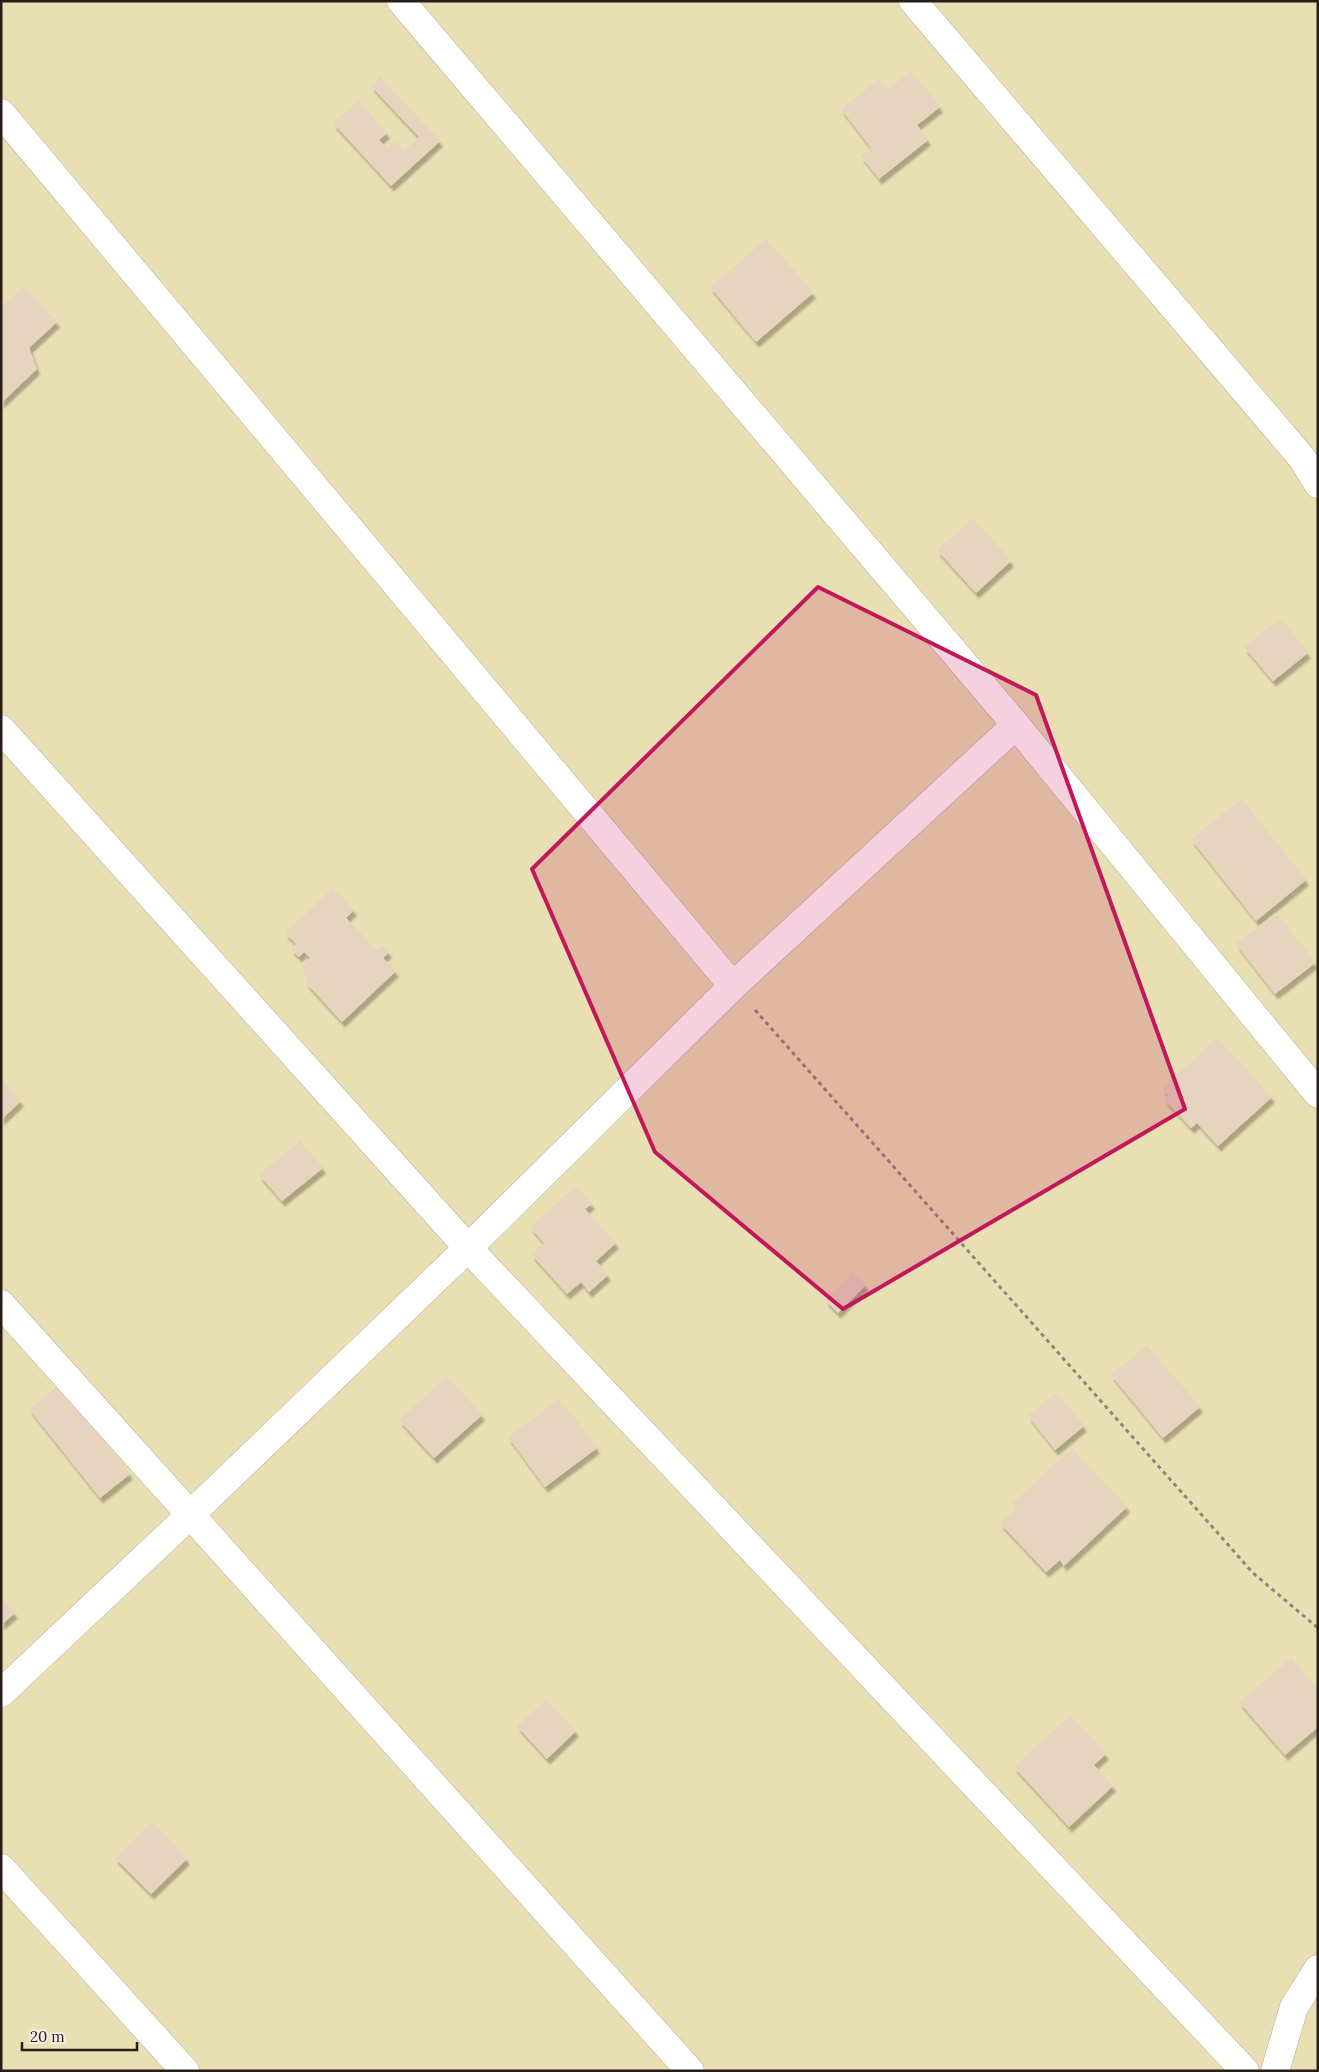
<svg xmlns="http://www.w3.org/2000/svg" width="1319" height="2072" font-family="Lora,serif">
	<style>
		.green { fill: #e8e0b3 }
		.building { fill: #e7d4bf; filter: url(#shadow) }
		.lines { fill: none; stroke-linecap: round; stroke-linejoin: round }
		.minor-casing { stroke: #c0a59b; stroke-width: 29 }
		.path { stroke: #92847f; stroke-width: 3; stroke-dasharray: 4 4; stroke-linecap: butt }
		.minor { stroke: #fff; stroke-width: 28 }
		.marked { fill: #c2185b; fill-opacity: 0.2; stroke: #c2185b; stroke-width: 4; stroke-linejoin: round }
	</style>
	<defs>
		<filter id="shadow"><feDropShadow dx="3" dy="5.5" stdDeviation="1" flood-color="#0004"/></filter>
	</defs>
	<rect width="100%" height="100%" fill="#fcebe5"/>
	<rect class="green" x="1" y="1" width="1317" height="2070"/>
	<g class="building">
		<path d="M911,71L940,107L917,125L928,140L879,179L861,156L871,148L841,109L879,79L887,90Z"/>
		<path d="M380,77L440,141L391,186L333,123L358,101L387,133L379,140L387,148L395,141L404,151L419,137L371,86Z"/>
		<path d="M766,239L813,293L756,342L710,287Z"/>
		<path d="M24,287L57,322L29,348L37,369L1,403V307Z"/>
		<path d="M973,518L1011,561L976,593L937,550Z"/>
		<path d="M1280,618L1308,653L1273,681L1244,647Z"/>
		<path d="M1241,799L1306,880L1256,921L1191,839Z"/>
		<path d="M333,888L354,910L346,918L376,950L382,945L389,952L383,958L396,971L342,1022L307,984L303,965L310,958L304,952L299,957L291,949L296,944L285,933Z"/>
		<path d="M1276,913L1315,963L1275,994L1236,944Z"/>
		<path d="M1217,1038L1272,1097L1218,1146L1197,1123L1191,1128L1164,1099L1168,1095L1162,1089Z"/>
		<path d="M1,1080L21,1101L1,1120Z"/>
		<path d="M300,1141L323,1168L282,1201L259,1175Z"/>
		<path d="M576,1186L592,1204L585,1209L616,1243L596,1261L608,1275L589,1292L581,1282L567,1294L531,1254L544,1243L530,1227Z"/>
		<path d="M853,1272L866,1285L838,1313L825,1300Z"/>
		<path d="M1147,1345L1200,1407L1163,1438L1111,1375Z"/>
		<path d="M447,1376L482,1415L434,1458L399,1420Z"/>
		<path d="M59,1385L130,1474L100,1498L29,1409Z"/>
		<path d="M1056,1393L1084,1426L1055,1450L1028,1416Z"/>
		<path d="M559,1399L597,1448L545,1487L508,1437Z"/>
		<path d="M1072,1448L1127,1507L1064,1566L1060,1560L1046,1572L1000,1523L1017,1508L1013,1503Z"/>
		<path d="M1,1598L15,1613L1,1625Z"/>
		<path d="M1291,1658L1318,1689V1727L1285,1755L1239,1702Z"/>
		<path d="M546,1700L576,1731L547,1759L517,1726Z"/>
		<path d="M1070,1715L1106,1754L1094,1765L1113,1786L1069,1827L1014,1767Z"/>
		<path d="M152,1822L187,1859L151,1894L115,1858Z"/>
	</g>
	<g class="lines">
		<g class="minor-casing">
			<g id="minor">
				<path d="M401,1L1016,725L1318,1094"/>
				<path d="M913,1L1302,458L1318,484"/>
				<path d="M1,113L733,986"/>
				<path d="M1,729L468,1248L1245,2071"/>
				<path d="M1,1304L690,2071"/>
				<path d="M1,1693L190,1515L468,1248L733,986L1016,725"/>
				<path d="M1,1868L185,2071"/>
				<path d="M1275,2071L1294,2007L1318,1969"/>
			</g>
		</g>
		<path class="path" d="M755,1010L1253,1573L1318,1628"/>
		<use href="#minor" class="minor"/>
	</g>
	<path class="marked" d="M818,587L1036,695L1185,1109L843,1309L655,1152L532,869Z"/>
	<rect width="1319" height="2072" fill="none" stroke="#271d19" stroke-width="5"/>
	<path d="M22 2042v8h115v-8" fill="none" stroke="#271d19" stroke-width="2.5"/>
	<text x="30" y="2042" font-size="15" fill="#271d19" stroke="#fcebe5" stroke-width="4" paint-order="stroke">20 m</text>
</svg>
